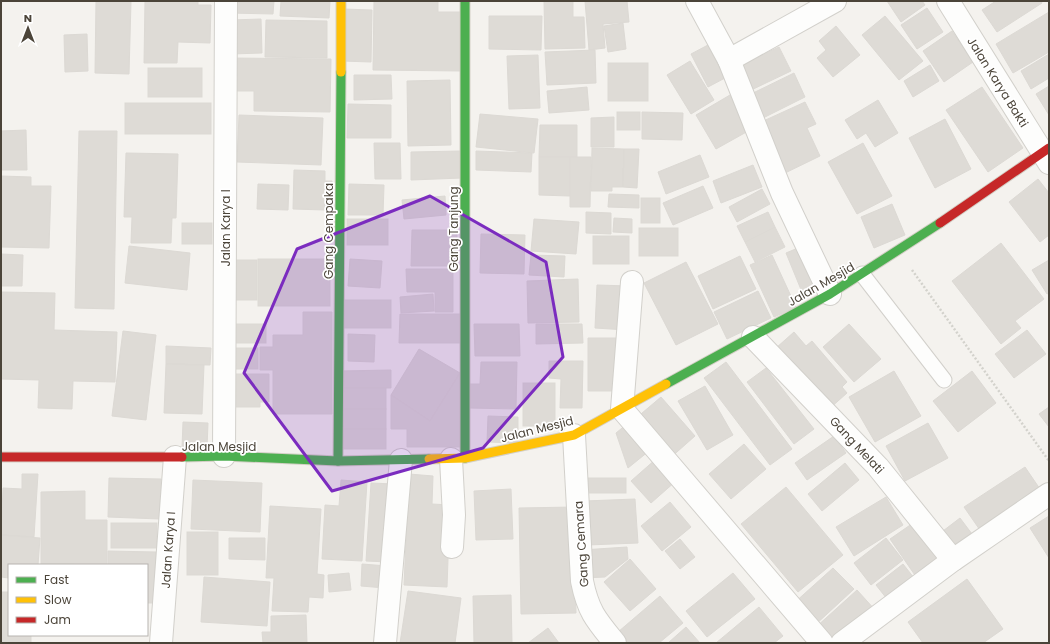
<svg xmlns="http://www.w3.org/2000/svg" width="1050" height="644" font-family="Poppins,sans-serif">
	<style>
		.building { fill: #dedbd6; stroke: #dcd9d4 }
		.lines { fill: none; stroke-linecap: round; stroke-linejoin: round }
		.lane-casing { stroke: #d2d0cb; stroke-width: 17 }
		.street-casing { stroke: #d2d0cb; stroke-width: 24 }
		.fast-casing { stroke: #d3cfc5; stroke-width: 11 }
		.slow-casing { stroke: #d3cfc5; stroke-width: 11 }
		.jam-casing { stroke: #d3cfc5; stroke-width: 11 }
		.path { stroke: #d3d2cc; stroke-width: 2.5; stroke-dasharray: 2 2; stroke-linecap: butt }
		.lane { stroke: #fdfdfc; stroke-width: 15 }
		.street { stroke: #fdfdfc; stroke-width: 22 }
		.fast { stroke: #4caf50; stroke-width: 9 }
		.slow { stroke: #ffc107; stroke-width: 9 }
		.jam { stroke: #c62828; stroke-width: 9 }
		.marked { fill: #7b2cbf; fill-opacity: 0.2; stroke: #7b2cbf; stroke-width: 3; stroke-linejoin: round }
		.labels { text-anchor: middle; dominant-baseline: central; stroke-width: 3.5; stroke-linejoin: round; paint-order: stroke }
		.street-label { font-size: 12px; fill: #4b4439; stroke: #fff }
	</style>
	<rect width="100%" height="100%" fill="#f4f2ee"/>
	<g class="building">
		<path d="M96,1H131L129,74L95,73Z"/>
		<path d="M145,1H198V5H211L210,43L178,42L177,63H144Z"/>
		<path d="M229,1H274L273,14L229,13Z"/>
		<path d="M281,1H330L329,18L280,16Z"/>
		<path d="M374,1H438V12H461V71L373,70Z"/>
		<path d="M544,1H573V17H584L585,48L545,49Z"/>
		<path d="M585,1H627L629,22L603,24L605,48L589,50Z"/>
		<path d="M887,1H922L925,5L901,22Z"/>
		<path d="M996,1H1041L1042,3L997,32L982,10Z"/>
		<path d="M927,8L943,32L917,49L901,25Z"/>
		<path d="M343,9L372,10L371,62L342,61Z"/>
		<path d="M1049,12V52L1013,73L996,44Z"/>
		<path d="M489,16H542L541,50L489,49Z"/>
		<path d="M885,16L923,61L899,80L862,35Z"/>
		<path d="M261,19L262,53L232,54L231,20Z"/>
		<path d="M266,20L327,21V58L265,57Z"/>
		<path d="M623,23L626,49L608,52L604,26Z"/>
		<path d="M836,26L860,55L833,77L817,58L826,50L819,41Z"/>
		<path d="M952,31L973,62L944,82L923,51Z"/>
		<path d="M87,34L88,71L65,72L64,35Z"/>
		<path d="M708,45L725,78L708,87L691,54Z"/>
		<path d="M779,47L791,71L747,92L736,67Z"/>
		<path d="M595,50L596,83L547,85L545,52Z"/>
		<path d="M1049,54V78L1031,89L1021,71Z"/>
		<path d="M538,55L540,108L509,109L507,56Z"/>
		<path d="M231,58L331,59L330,112L254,111V91H231Z"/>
		<path d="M690,61L714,100L691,114L667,75Z"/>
		<rect x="608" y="63" width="40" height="38"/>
		<path d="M930,65L939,81L913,97L904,81Z"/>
		<rect x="148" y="68" width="54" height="29"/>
		<path d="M794,73L805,97L761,119L749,95Z"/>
		<path d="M354,75H391L392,99L354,100Z"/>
		<path d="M450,80L451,145L408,146L407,81Z"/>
		<path d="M1049,86V115L1036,94Z"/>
		<path d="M587,87L589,110L549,113L547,91Z"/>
		<path d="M982,87L1023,148L988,172L946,110Z"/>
		<path d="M730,95L750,130L716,149L696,115Z"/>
		<path d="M878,100L898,133L875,147L866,133L857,139L845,120Z"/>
		<path d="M805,102L816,124L807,128L820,156L783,174L759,123Z"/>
		<rect x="125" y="103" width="86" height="31"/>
		<path d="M348,104L391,105V138H347Z"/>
		<rect x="617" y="112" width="23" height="18"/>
		<path d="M642,112L683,113L682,140L642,139Z"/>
		<path d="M480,114L538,119L534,153L476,147Z"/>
		<path d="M239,115L323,118L321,165L237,162Z"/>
		<path d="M614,117V147H591V118Z"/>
		<path d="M945,119L971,169L935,188L909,138Z"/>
		<path d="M540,125H577V157H539Z"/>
		<path d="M26,130L27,170H1V131Z"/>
		<path d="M79,131H117L114,309L75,308Z"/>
		<path d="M374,143H400L401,179H375Z"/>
		<path d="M863,143L892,196L857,214L828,162Z"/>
		<path d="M592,148L624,149L623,187H612V191H591Z"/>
		<path d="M624,149H639L637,188L623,187Z"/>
		<path d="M461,151L462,178L411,180V152Z"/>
		<path d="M476,151L532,153L531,172L476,170Z"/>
		<path d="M126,153L178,154L176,218H172L171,243H131L132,217H124Z"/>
		<path d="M700,155L709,177L666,194L658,172Z"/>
		<path d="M539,157H570V196L539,195Z"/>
		<path d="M570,157H591L590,207H570Z"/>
		<path d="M753,165L762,187L721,203L713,181Z"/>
		<path d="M294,170L325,171V181H332V199H325V210L293,209Z"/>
		<path d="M1,176L31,177V186H51L49,248L1,247Z"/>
		<path d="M1038,179L1049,193V235L1040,242L1009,202Z"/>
		<path d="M258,184L289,185L288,210L257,209Z"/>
		<path d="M349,184L384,185L383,215H348Z"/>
		<path d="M703,186L713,208L673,225L663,203Z"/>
		<path d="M762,189L770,204L737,222L729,207Z"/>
		<path d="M609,194L639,195V208L608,207Z"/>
		<path d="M445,196L446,215L404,219L402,200Z"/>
		<rect x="641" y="198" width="19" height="25"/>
		<path d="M892,204L905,235L874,248L861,217Z"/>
		<path d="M586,212L611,213V234L586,233Z"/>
		<path d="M768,212L775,227L745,242L737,226Z"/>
		<path d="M614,218L632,219V233L613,232Z"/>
		<rect x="347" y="219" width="41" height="26"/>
		<path d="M534,219L579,222L576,254L531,251Z"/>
		<rect x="182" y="223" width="30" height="21"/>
		<path d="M775,227L785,247L755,262L745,242Z"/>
		<rect x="639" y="228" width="39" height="28"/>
		<path d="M412,230H457V266H411Z"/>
		<path d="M481,234L525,235L524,274L480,273Z"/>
		<rect x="593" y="236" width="36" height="28"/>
		<path d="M1001,243L1044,299L1015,321L1021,328L1001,344L952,281Z"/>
		<path d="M805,245L822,284L802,292L786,253Z"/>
		<path d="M129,246L190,253L187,290L125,283Z"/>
		<path d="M1,254L23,255L22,286H1Z"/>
		<path d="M531,255L565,256L564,277L529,275Z"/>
		<path d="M772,255L796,307L774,317L750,265Z"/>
		<path d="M740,256L756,289L713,309L698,276Z"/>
		<rect x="258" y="259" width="72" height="47"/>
		<path d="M350,259L382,261L380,288L348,286Z"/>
		<rect x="229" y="260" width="28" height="40"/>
		<path d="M1049,260V293L1047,294L1032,270Z"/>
		<path d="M686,262L718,324L676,345L644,283Z"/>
		<path d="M406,269H453V312H435V292H407Z"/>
		<path d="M578,279L579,322L528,323L527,281Z"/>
		<path d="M597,285L629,286L627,330L595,328Z"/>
		<path d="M758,291L771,318L727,339L714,312Z"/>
		<path d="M1,292L55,293L54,330L117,332L115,382L73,381L72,409L38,408L39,380L1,379Z"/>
		<path d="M433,294L434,311L401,313L400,297Z"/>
		<rect x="343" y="300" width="48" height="28"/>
		<path d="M303,312H332V414H273V370H260V347H273V335H303Z"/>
		<path d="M400,314H463V343H399Z"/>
		<rect x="231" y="324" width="35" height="19"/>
		<path d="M474,324H519L520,356H475Z"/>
		<path d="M536,324H582L583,343L536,344Z"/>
		<path d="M849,324L881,359L854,382L823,347Z"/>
		<path d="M1027,330L1046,354L1014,378L995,354Z"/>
		<path d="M123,331L156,335L146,420L112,416Z"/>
		<path d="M794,332L806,346L812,341L847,382L842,387L847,393L829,409L776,348Z"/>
		<path d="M348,334L375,335L374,362L348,361Z"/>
		<path d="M588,338H621L620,391H588Z"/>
		<path d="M166,346L211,348L210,365L166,364Z"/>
		<rect x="228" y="348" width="30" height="21"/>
		<path d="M419,349L460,373L430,421L391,395Z"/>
		<path d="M549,361H583L582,408H560L561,379L549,378Z"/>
		<path d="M481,362H517L516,409L469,408V384H480Z"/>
		<path d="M726,362L792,449L770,465L704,378Z"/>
		<path d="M166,364L204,365L202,414L164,413Z"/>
		<path d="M766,368L814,429L794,444L747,382Z"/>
		<path d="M391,370V388H340V371Z"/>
		<path d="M894,371L921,416L875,442L849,397Z"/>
		<path d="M972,371L996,403L958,432L933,401Z"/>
		<path d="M460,373L462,447H407V429H391V395L430,421Z"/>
		<path d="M235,374H269V402H260V407H235Z"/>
		<rect x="523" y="383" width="32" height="43"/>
		<path d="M705,386L733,435L707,450L678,401Z"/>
		<rect x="340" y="388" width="46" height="21"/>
		<path d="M661,397L695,436L669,459L635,419Z"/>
		<path d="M1049,407V427L1039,414Z"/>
		<rect x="340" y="409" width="46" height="20"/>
		<path d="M488,416L518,417V443L487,442Z"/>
		<path d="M183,422L208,423L207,448H182Z"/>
		<path d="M928,423L948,458L905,481L886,446Z"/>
		<path d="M627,424L649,451L628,468L616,433Z"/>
		<rect x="340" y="429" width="46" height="20"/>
		<path d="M834,436L846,453L807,480L795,463Z"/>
		<path d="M744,444L766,469L731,499L709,474Z"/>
		<path d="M656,459L676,481L651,503L631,481Z"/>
		<path d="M845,463L859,480L822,511L808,494Z"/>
		<path d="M1025,467L1042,492L982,533L964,507Z"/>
		<path d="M22,474H38L34,537L1,535L3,488L22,489Z"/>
		<path d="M409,474L433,476L432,504L450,505L447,587L404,585Z"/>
		<path d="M109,478L161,479L160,519L108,517Z"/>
		<rect x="588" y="478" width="38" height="15"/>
		<path d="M193,480L262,483L260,532L191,529Z"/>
		<path d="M341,480L367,482L362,561L322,559L325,505L339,506Z"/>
		<path d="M371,483L394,484L389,562L366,561Z"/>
		<path d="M786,487L843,555L798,592L741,524Z"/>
		<path d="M511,489L513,539L476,540L474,491Z"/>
		<path d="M85,491V520H107V565L41,564V492Z"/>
		<path d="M886,497L903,525L854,556L836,527Z"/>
		<path d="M635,499L638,543L587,545L585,501Z"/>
		<path d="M670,502L691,527L662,551L641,526Z"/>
		<path d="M270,506L321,509L317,574L324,575L323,598L309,597L308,612L272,611L274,578H266Z"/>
		<path d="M574,507L576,613L521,614L519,508Z"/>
		<path d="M1049,516V558L1030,528Z"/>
		<path d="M960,518L975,538L954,554L939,534Z"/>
		<path d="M916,521L945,564L919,581L890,539Z"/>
		<rect x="111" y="523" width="46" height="25"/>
		<rect x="187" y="532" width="31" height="43"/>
		<path d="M1,535L40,538L38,565H9V578L1,577Z"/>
		<path d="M229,538H265V560L229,559Z"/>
		<path d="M886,538L903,560L871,585L854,563Z"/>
		<path d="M680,539L695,557L680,569L665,551Z"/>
		<path d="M627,547L628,559L605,577L583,578L582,550Z"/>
		<path d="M108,551L156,552L154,603H147V565H108Z"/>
		<path d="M630,559L656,589L630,611L604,582Z"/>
		<path d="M362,564L387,566L385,588L361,586Z"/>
		<path d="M903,564L918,583L891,604L876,585Z"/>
		<path d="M833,568L854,589L814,626L793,604Z"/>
		<path d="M349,573L351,590L329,592L328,575Z"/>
		<path d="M733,573L755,599L707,637L686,611Z"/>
		<path d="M204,577L270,582L267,626L201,622Z"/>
		<path d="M967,579L1003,629L983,643H923L908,622Z"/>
		<path d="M857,590L876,611L829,643L815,628Z"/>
		<path d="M408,591L461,598L455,643H400Z"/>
		<path d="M1,592H9V635H31V643H1Z"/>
		<path d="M511,595L512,643H474L473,596Z"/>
		<path d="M660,596L683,623L659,643H627L618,632Z"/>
		<path d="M759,607L783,636L774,643H716Z"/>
		<path d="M306,615L307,643H263L262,632H271V616Z"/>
		<path d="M686,627L700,643H668Z"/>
		<path d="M548,628L559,643H528Z"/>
	</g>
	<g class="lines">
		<g class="lane-casing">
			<path id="lane" d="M862,274L944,380"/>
		</g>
		<g class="street-casing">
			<g id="street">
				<path d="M697,1L729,60L782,193L830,294"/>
				<path d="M948,1L1049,163"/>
				<path d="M729,60L835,1"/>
				<path d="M632,282L622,409L822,643"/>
				<path d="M753,337L878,467L953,560"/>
				<path d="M574,435L582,581C588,611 596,620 615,643"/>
				<path d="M224,456L226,1"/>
				<path d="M451,459L454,515L452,547"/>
				<path d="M161,643L175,457"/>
				<path d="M385,643L401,460"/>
				<path d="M842,643L953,560L1049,494"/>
			</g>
		</g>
		<g class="fast-casing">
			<g id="fast">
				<path d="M465,1V458"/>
				<path d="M666,384L830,294L940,223"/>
				<path d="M182,457L224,456L338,461L429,459"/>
				<path d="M338,461L341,72"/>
			</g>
		</g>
		<g class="slow-casing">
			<g id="slow">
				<path d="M341,72V1"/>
				<path d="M429,459L465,458L574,435L666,384"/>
			</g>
		</g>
		<g class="jam-casing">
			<g id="jam">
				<path d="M940,223L1049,148"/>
				<path d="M1,457H182"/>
			</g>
		</g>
		<path class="path" d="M912,270L1049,461"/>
		<use href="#lane" class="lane"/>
		<use href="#street" class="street"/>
		<use href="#fast" class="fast"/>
		<use href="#slow" class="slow"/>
		<use href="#jam" class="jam"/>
	</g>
	<path class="marked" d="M430,196L546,262L563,357L483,448L332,491L244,373L297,249Z"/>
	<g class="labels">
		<g class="street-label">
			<text transform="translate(998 82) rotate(58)">Jalan Karya Bakti</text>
			<text transform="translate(225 228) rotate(-90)">Jalan Karya I</text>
			<text transform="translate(453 229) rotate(-90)">Gang Tanjung</text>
			<text transform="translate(328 231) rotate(-90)">Gang Cempaka</text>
			<text transform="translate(821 284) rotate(-30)">Jalan Mesjid</text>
			<text transform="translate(537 429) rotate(-14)">Jalan Mesjid</text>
			<text transform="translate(857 445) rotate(47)">Gang Melati</text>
			<text x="219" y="446">Jalan Mesjid</text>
			<text transform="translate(581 544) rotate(-94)">Gang Cemara</text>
			<text transform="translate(168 550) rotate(-86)">Jalan Karya I</text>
		</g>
	</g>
	<rect width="1050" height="644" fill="none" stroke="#4b4439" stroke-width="4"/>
	<rect x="8" y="564" width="140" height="72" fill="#ffffff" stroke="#b7b4b0"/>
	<rect x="16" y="577" width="20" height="6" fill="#4caf50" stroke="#b7b4b0"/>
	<text x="44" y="584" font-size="12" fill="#4b4439">Fast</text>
	<rect x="16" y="597" width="20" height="6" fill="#ffc107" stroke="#b7b4b0"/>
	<text x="44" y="604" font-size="12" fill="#4b4439">Slow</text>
	<rect x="16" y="617" width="20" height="6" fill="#c62828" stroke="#b7b4b0"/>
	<text x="44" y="624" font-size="12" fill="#4b4439">Jam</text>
	<g transform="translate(28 28)" stroke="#ffffff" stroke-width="3" paint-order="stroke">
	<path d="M0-3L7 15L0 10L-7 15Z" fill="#4b4439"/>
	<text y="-6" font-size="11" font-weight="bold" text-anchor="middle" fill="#4b4439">N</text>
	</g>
</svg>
